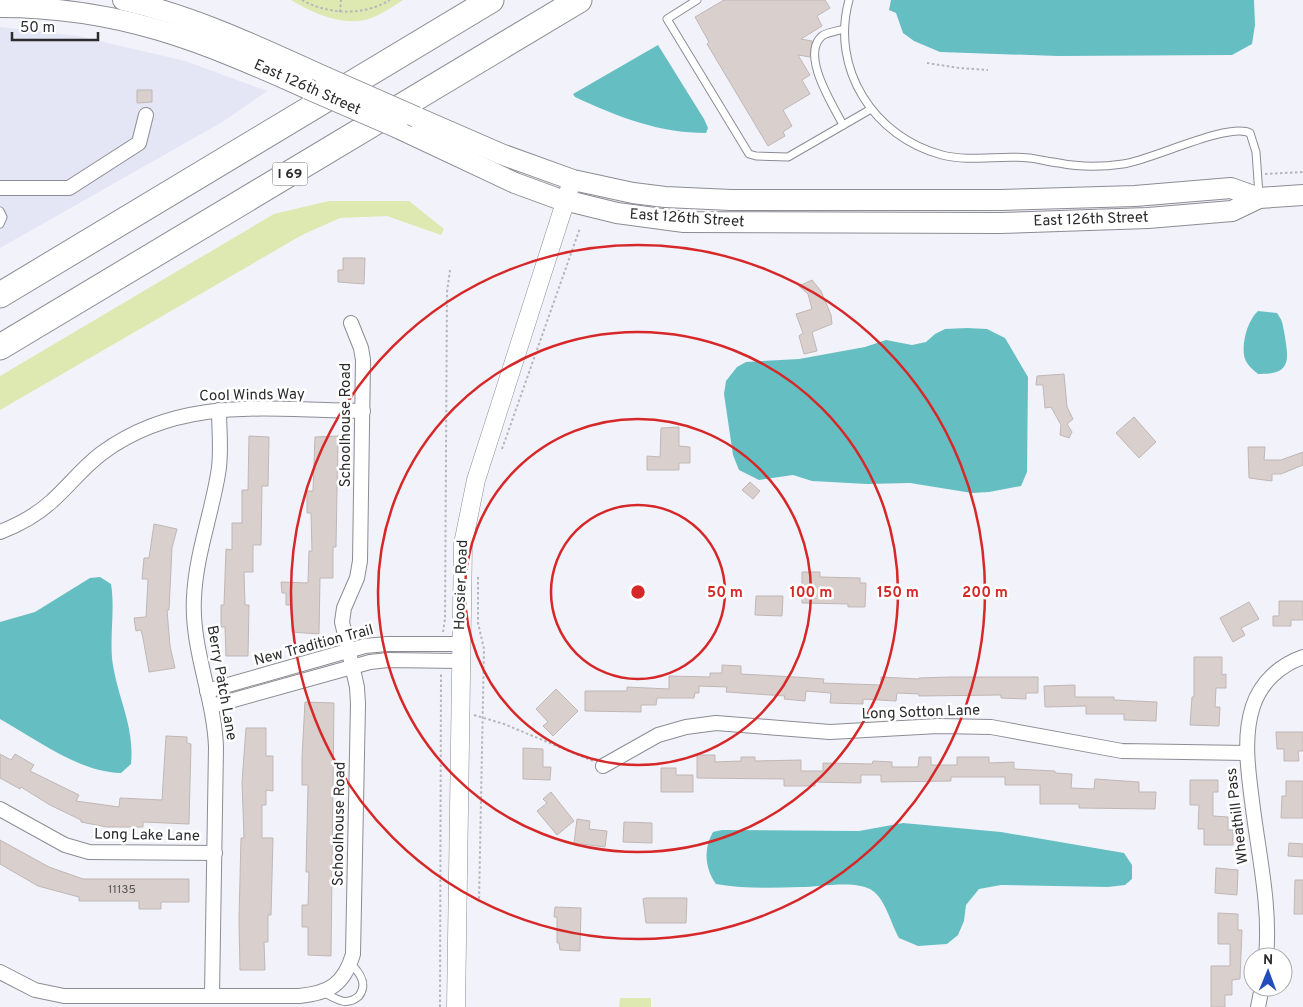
<svg xmlns="http://www.w3.org/2000/svg" width="1303" height="1007" font-family="Overpass,sans-serif">
	<style>
		.built { fill: #e4e5f5 }
		.green { fill: #dde9b0 }
		.water { fill: #65bfc2 }
		.building { fill: #d9cfcd; stroke: #c0b7b5 }
		.lines { fill: none; stroke-linecap: round; stroke-linejoin: round }
		.service-casing { stroke: #8c8c94; stroke-width: 9 }
		.minor-casing { stroke: #8c8c94; stroke-width: 16 }
		.tertiary-casing { stroke: #8c8c94; stroke-width: 19 }
		.secondary-casing { stroke: #8c8c94; stroke-width: 22 }
		.motorway-casing { stroke: #8c8c94; stroke-width: 27 }
		.path { stroke: #b5b5bc; stroke-width: 2; stroke-dasharray: 2.5 2.5; stroke-linecap: butt }
		.service { stroke: #fff; stroke-width: 7 }
		.minor { stroke: #fff; stroke-width: 14 }
		.tertiary { stroke: #fff; stroke-width: 18 }
		.secondary { stroke: #fff; stroke-width: 20 }
		.motorway { stroke: #fff; stroke-width: 25 }
		.secondary-bridge-casing { stroke: #8c8c94; stroke-width: 22; stroke-linecap: butt }
		.secondary-bridge { stroke: #fff; stroke-width: 20 }
		.ring { fill: none; stroke: #d62828; stroke-width: 2.5 }
		.labels { text-anchor: middle; dominant-baseline: central; stroke-width: 5; stroke-linejoin: round; paint-order: stroke }
		.number-label { font-size: 12px; fill: #575556 }
		.shield { fill: #fff; stroke: #6b6b6d; stroke-width: 1 }
		.shield-label { font-size: 14px; font-weight: bold; fill: #2c2c2f }
		.street-label { font-size: 15px; fill: #2c2c2f; stroke: #fff }
		.centre { fill: #d62828; stroke: #fff; stroke-width: 2.5 }
		.ring-label { font-size: 15px; text-anchor: middle; font-weight: bold; fill: #d62828; stroke: #fff; stroke-width: 5; stroke-linejoin: round; paint-order: stroke }
	</style>
	<rect width="100%" height="100%" fill="#f2f2fb"/>
	<path class="built" d="M0,27L78,36L185,61L267,91L224,121L0,248Z"/>
	<g class="green">
		<path d="M291,0H403C392,7 378,17 365,20C340,25 312,13 291,0Z"/>
		<path d="M329,201H409L444,229L441,235L387,216L340,218L302,235L0,410V376L274,214Z"/>
		<path d="M620,998H651V1007H619Z"/>
	</g>
	<g class="water">
		<path d="M891,0H1254L1255,25L1252,44L1232,55L1058,56L940,52L914,41L903,33L896,13L889,10Z"/>
		<path d="M658,45L704,119L708,128L706,133C659,133 618,117 575,97L573,94Z"/>
		<path d="M1258,311L1277,313C1283,322 1282,322 1284,331C1288,357 1294,375 1258,374C1252,369 1245,363 1244,355C1242,341 1248,320 1258,311Z"/>
		<path d="M967,328L987,329L1005,338L1028,377L1027,472L1021,486L989,492L972,493L910,483L867,484L812,481L793,475L759,480L739,470L733,455L724,394L726,381L737,367L746,362L799,359L865,347L886,340L912,345L926,342L935,334L945,329Z"/>
		<path d="M100,577L111,584C115,608 110,633 112,658C116,695 135,725 131,764L121,773C78,772 36,739 0,719V622L35,612L90,578Z"/>
		<path d="M903,823L1001,832L1124,853L1132,865V879L1125,885L1108,887L1001,885L979,889L966,905L964,921L958,935L947,944L918,946L899,938C891,924 886,901 873,891C858,879 819,887 801,887C773,888 744,889 716,884C705,869 703,849 713,832L722,830L859,831Z"/>
	</g>
	<g class="building">
		<path d="M724,0H825L830,8L817,16L822,26L801,39L812,41L810,57L798,55L810,75L802,80L810,94L783,110L792,126L783,132L785,136L768,146L707,44L709,42L695,17Z"/>
		<path d="M137,90H152V102L137,103Z"/>
		<path d="M343,258H365L364,284L338,282V270H343Z"/>
		<path d="M812,280L821,291L831,315L832,324L812,332L817,351L804,354L799,336L803,333L796,314L812,309L808,294L799,286Z"/>
		<path d="M1064,374L1067,407L1073,419L1067,424L1072,432L1069,438L1060,435L1061,425L1051,407L1045,408L1043,385H1036L1037,376Z"/>
		<path d="M1134,417L1156,442L1139,458L1116,433Z"/>
		<path d="M679,427V446L690,447V463H679V470H647V456L660,457L661,428Z"/>
		<path d="M249,436L269,437L268,486H262L261,545H253V572H244L245,605H249L248,656H226L225,627H221V605H224L226,549L232,550V523H242V490H248Z"/>
		<path d="M338,436L336,547H333V578H320L319,634L292,632V605H286V593H282L281,582L308,583L309,551H312L311,513H307V491H313L315,437Z"/>
		<path d="M1248,447H1265L1264,460H1281L1303,452V465L1281,474H1272V481L1249,478Z"/>
		<path d="M750,482L760,491L753,499L742,490Z"/>
		<path d="M154,524L177,529L172,548L169,610H167L170,646L175,668L149,672L143,638L141,630L136,631L134,618L146,617L148,579H142L144,558H149Z"/>
		<path d="M802,572H820V577L860,578V583H866L865,607H848V604L802,603Z"/>
		<path d="M756,596H783L782,616L755,615Z"/>
		<path d="M1279,601H1303V620H1291V626H1273V616H1279Z"/>
		<path d="M1249,602L1259,619L1241,628L1245,635L1233,642L1220,618Z"/>
		<path d="M1194,657H1222V675L1226,674V688H1216L1215,707H1220L1219,726L1190,725L1192,697H1194Z"/>
		<path d="M722,665L741,666V674L795,677L824,679L823,683L881,685V677L919,679V678L951,677H1038V693H1026V699L1001,698V695L919,696V694L897,693L896,701L863,699V704L830,703L831,693L806,691L805,701L784,699L785,696L726,692L727,687L699,686V693H695L694,698H657L656,705H641V712L585,711V691H627V687L669,689V676L710,677V673H722Z"/>
		<path d="M1075,685V697H1114V700L1157,702L1156,721L1124,720V714H1086V706L1045,707L1044,686Z"/>
		<path d="M556,689L578,711L553,736L543,726L548,722L536,709Z"/>
		<path d="M305,702L334,703L331,956L308,955V927H302V905H308L309,872H306L308,785H302V757Z"/>
		<path d="M246,728H266V756H273V791L266,790V805H262V838H273L271,915H268V942H264L265,970H240L239,919L241,838H244L242,782Z"/>
		<path d="M1276,732H1303V751H1298L1299,761H1284V749H1277Z"/>
		<path d="M166,736L187,737V743L191,744L189,824L143,822V827H107L81,822V820L50,805L21,787L20,789L0,778V754L11,760L15,754L34,765L30,771L79,795L76,801L119,807L120,798L162,800Z"/>
		<path d="M523,748L543,749V767H551L550,780L523,779Z"/>
		<path d="M697,755H715V762L741,761V757H755V761L801,760V771H823V763L872,764L873,761L892,762V767H918L919,757H931V765H957V757H989V763L1014,762V769L1055,771V773L1072,774L1071,788L1094,789L1095,779L1139,782V792H1156L1155,809L1079,808V804H1040V785H1005V777H951V781L881,782V775H861V783L815,782V786H784V779L697,778Z"/>
		<path d="M661,768H676V775H693V792H661Z"/>
		<path d="M1190,780H1218V792H1213V816L1228,817V830H1233V845H1204V829H1198L1199,805H1190Z"/>
		<path d="M1286,781H1303V818H1281L1282,796H1286Z"/>
		<path d="M551,792L574,821L557,835L537,811L547,803L543,799Z"/>
		<path d="M577,819L590,821L589,829L607,831L605,847L574,843Z"/>
		<path d="M624,822L652,823V843L623,842Z"/>
		<path d="M0,840L49,867L83,879H189V902H161V909H139V901H79V897L38,886L0,864Z"/>
		<path d="M1289,843L1303,844V857L1288,856Z"/>
		<path d="M1216,868L1238,870L1237,895L1215,893Z"/>
		<path d="M1295,880H1303V914H1294Z"/>
		<path d="M646,898H687L686,923H646L643,899Z"/>
		<path d="M555,907L581,908L580,951L560,950L559,943H557V917H554Z"/>
		<path d="M1218,913L1238,914V930H1242L1240,979L1232,980V995H1225V1007H1211V966H1230V944H1218Z"/>
	</g>
	<g class="lines">
		<g class="service-casing">
			<g id="service">
				<path d="M697,0L667,19L749,154L756,156L788,157L871,109"/>
				<path d="M849,0C830,69 874,137 942,155C970,162 1000,155 1029,158C1039,159 1049,162 1059,163C1079,167 1102,167 1123,164C1152,160 1228,122 1250,133L1256,152L1259,195"/>
				<path d="M843,125C833,105 800,55 822,36C827,32 838,31 844,29"/>
				<path d="M0,211L3,217L0,224"/>
				<path d="M323,992C336,999 346,1007 359,996C368,984 360,973 351,964"/>
			</g>
		</g>
		<g class="minor-casing">
			<g id="minor">
				<path d="M0,188H69L139,143L146,115"/>
				<path d="M0,532C18,525 38,514 52,501C69,486 83,467 102,453C181,395 270,410 363,411"/>
				<path d="M207,691L365,646L387,644H460"/>
				<path d="M212,706L370,662L388,660L460,661"/>
				<path d="M603,766L658,735L686,727L716,723L830,732L938,726L991,727L1122,751L1247,753"/>
				<path d="M0,809L65,845L89,852L215,853"/>
				<path d="M1266,957C1271,906 1258,852 1252,801C1248,770 1243,736 1253,706C1261,682 1280,665 1303,657"/>
				<path d="M0,972L35,990L64,996H299C329,993 344,985 353,954L358,704L357,687L342,622L344,608L357,578L360,561L363,360L361,348L351,323"/>
				<path d="M212,995L216,747C214,696 191,649 194,597C196,555 211,516 218,474C222,454 219,431 219,410"/>
				<path d="M1258,1007L1262,987"/>
			</g>
		</g>
		<g class="tertiary-casing">
			<path id="tertiary" d="M456,1007L463,544L476,480L570,187"/>
		</g>
		<g class="secondary-casing">
			<g id="secondary">
				<path d="M123,0C194,16 259,47 325,77"/>
				<path d="M0,7C119,7 202,41 308,89"/>
				<path d="M416,117L501,154L573,180L633,193L665,197L731,200H1000L1135,196L1231,188L1259,198"/>
				<path d="M398,128L515,183L556,198L617,213L684,222L1000,223L1148,218L1232,211L1259,198L1303,195"/>
			</g>
		</g>
		<g class="motorway-casing">
			<g id="motorway">
				<path d="M0,295L491,0"/>
				<path d="M0,347L579,0"/>
			</g>
		</g>
		<g class="path">
			<path d="M302,0C329,15 363,16 390,0"/>
			<path d="M340,12L341,0"/>
			<path d="M927,63L959,68L988,70"/>
			<path d="M1265,174L1303,172"/>
			<path d="M502,449L580,228"/>
			<path d="M478,577V623L484,649L479,901"/>
			<path d="M443,632L445,619L447,292L450,270"/>
			<path d="M474,715L504,724L593,761"/>
			<path d="M440,1007L441,674"/>
		</g>
		<use href="#service" class="service"/>
		<use href="#minor" class="minor"/>
		<use href="#tertiary" class="tertiary"/>
		<use href="#secondary" class="secondary"/>
		<use href="#motorway" class="motorway"/>
		<g class="secondary-bridge-casing">
			<g id="secondary-bridge">
				<path d="M325,77L416,117"/>
				<path d="M308,89L398,128"/>
			</g>
		</g>
		<use href="#secondary-bridge" class="secondary-bridge"/>
	</g>
	<g class="ring">
		<circle cx="638" cy="592" r="87"/>
		<circle cx="638" cy="592" r="173"/>
		<circle cx="638" cy="592" r="260"/>
		<circle cx="638" cy="592" r="347"/>
	</g>
	<g class="labels">
		<g class="number-label">
			<text x="122" y="890">11135</text>
		</g>
		<rect class="shield" x="272.5" y="162.5" width="35" height="23" rx="4"/>
		<g class="shield-label">
			<text x="290" y="174">I 69</text>
		</g>
		<g class="street-label">
			<text transform="translate(307 88) rotate(24)">East 126th Street</text>
			<text transform="translate(687 219) rotate(4)">East 126th Street</text>
			<text transform="translate(1091 220) rotate(-2)">East 126th Street</text>
			<text transform="translate(252 396) rotate(-1)">Cool Winds Way</text>
			<text transform="translate(346 425) rotate(-90)">Schoolhouse Road</text>
			<text transform="translate(462 585) rotate(-88)">Hoosier Road</text>
			<text transform="translate(314 646) rotate(-15)">New Tradition Trail</text>
			<text transform="translate(221 683) rotate(80)">Berry Patch Lane</text>
			<text transform="translate(921 713) rotate(-2)">Long Sotton Lane</text>
			<text transform="translate(1238 816) rotate(-97)">Wheathill Pass</text>
			<text transform="translate(340 824) rotate(-89)">Schoolhouse Road</text>
			<text transform="translate(147 836) rotate(1)">Long Lake Lane</text>
		</g>
	</g>
	<circle cx="638" cy="592" r="8" class="centre"/>
	<g class="ring-label">
		<text x="725" y="597">50 m</text>
		<text x="811" y="597">100 m</text>
		<text x="898" y="597">150 m</text>
		<text x="985" y="597">200 m</text>
	</g>
	<g transform="translate(1268 972) rotate(1)"><circle r="24" fill="#ffffff" stroke="#ababac"/>
	<path d="M0-4L9 19L0 12L-9 19Z" fill="#234dbc"/>
	<text y="-8" font-size="14" font-weight="bold" text-anchor="middle" fill="#2c2c2f">N</text>
	</g>
	<path d="M12 32v8h86v-8" fill="none" stroke="#2c2c2f" stroke-width="2.5"/>
	<text x="20" y="32" font-size="15" fill="#2c2c2f" stroke="#ffffff" stroke-width="4" paint-order="stroke">50 m</text>
</svg>
